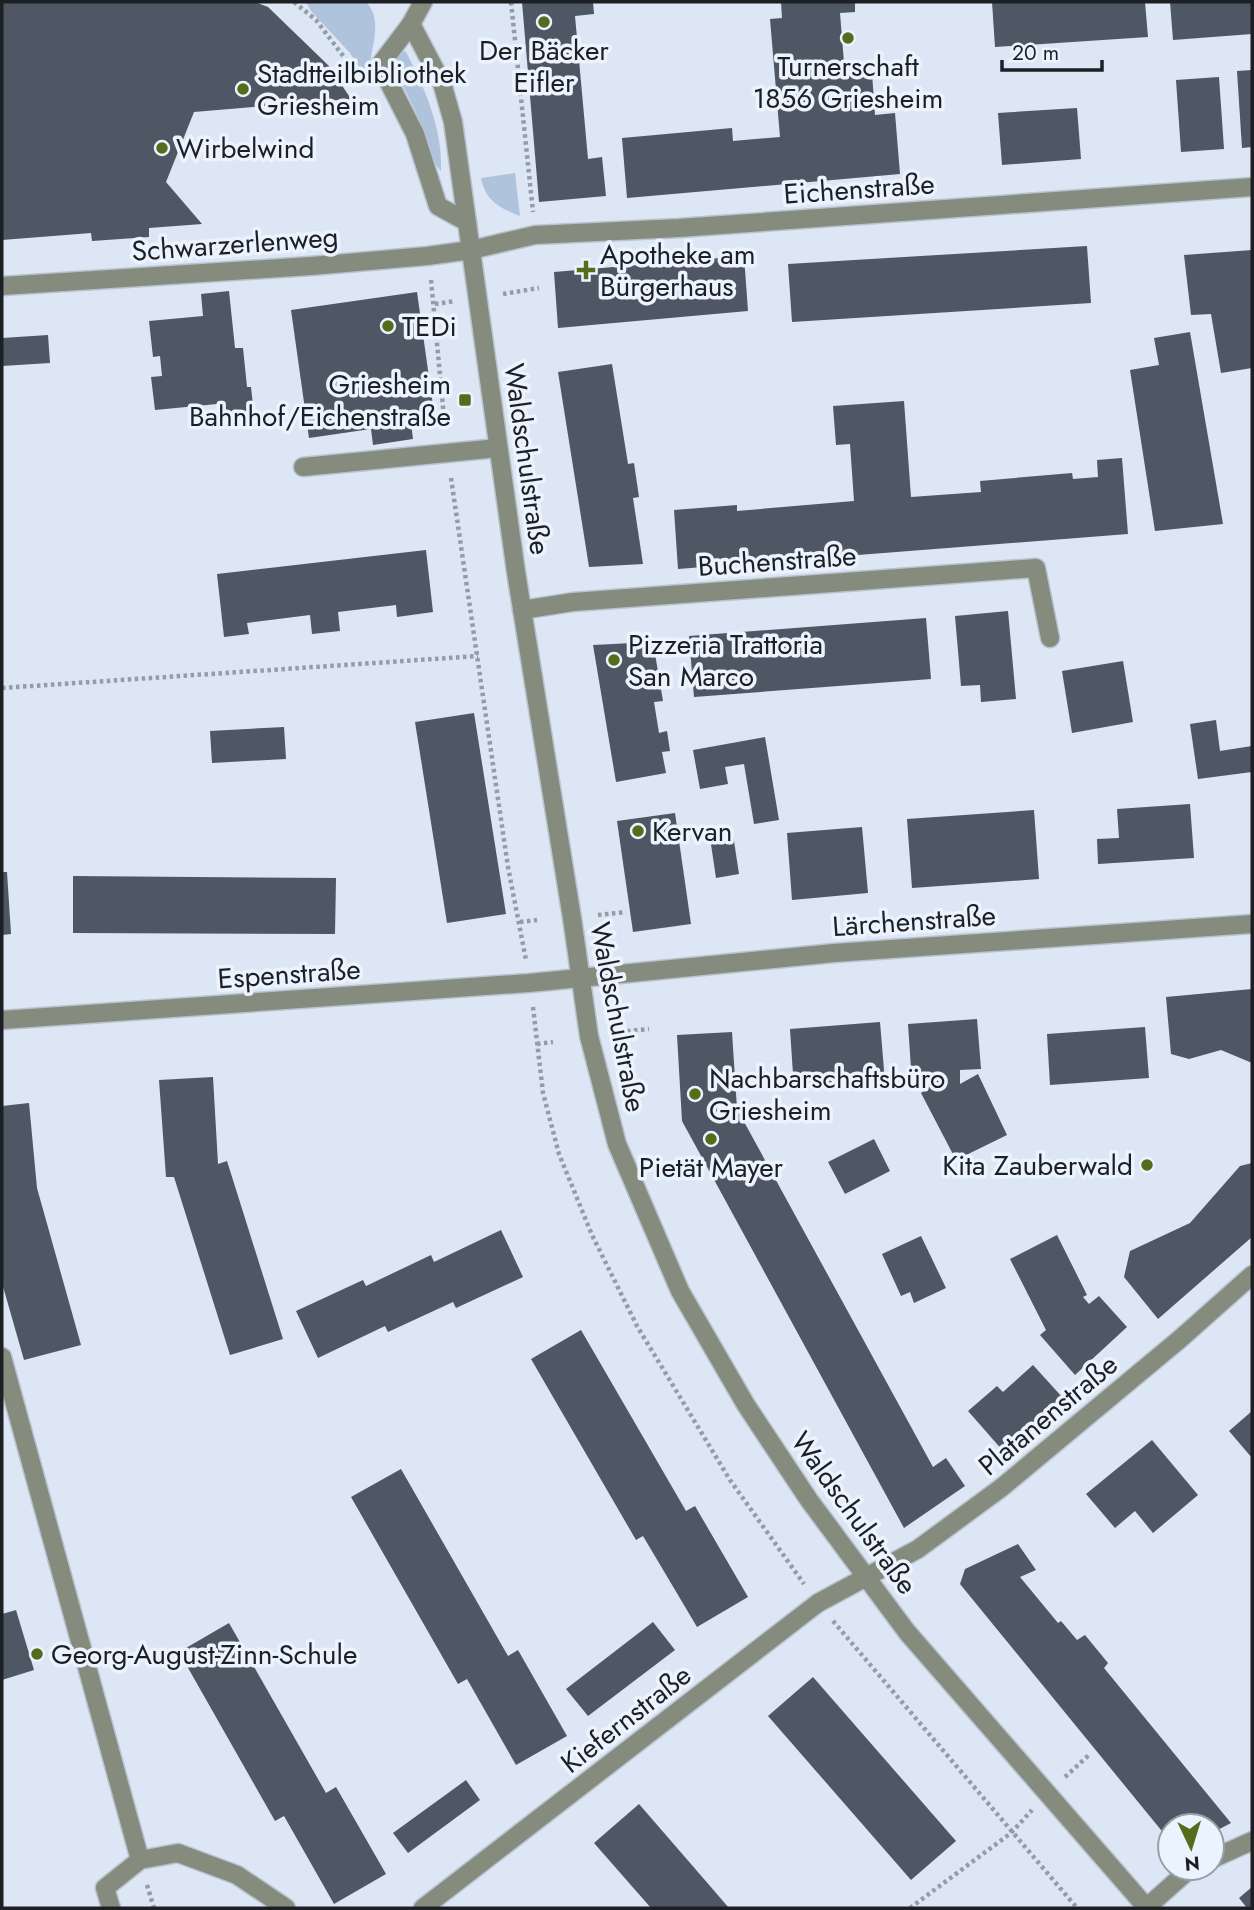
<svg xmlns="http://www.w3.org/2000/svg" width="1254" height="1910" font-family="Jost,sans-serif">
	<style>
		.green { fill: #afc3dd }
		.building { fill: #4e5763 }
		.lines { fill: none; stroke-linecap: round; stroke-linejoin: round }
		.minor-casing { stroke: #b9c2cf; stroke-width: 21 }
		.path { stroke: #949ca6; stroke-width: 4.5; stroke-dasharray: 3.5 3.5; stroke-linecap: butt }
		.minor { stroke: #868c7d; stroke-width: 18 }
		.poi-dot { fill: #556c1c; stroke: #ebf3fe; stroke-width: 2.5 }
		.labels { text-anchor: middle; dominant-baseline: central; stroke-width: 7; stroke-linejoin: round; paint-order: stroke }
		.poi-label { font-size: 28px; fill: #1c2025; stroke: #ebf3fe; text-anchor: start }
		.street-label { font-size: 28px; fill: #1c2025; stroke: #ebf3fe }
	</style>
	<rect width="100%" height="100%" fill="#dce6f4"/>
	<g class="green">
		<path d="M306,2H366C382,18 373,43 370,63L362,71L350,53L311,11Z"/>
		<path d="M401,50L406,52C425,88 443,130 441,171L436,165L415,110L396,72L394,62Z"/>
		<path d="M515,173L520,216C499,208 485,200 481,178Z"/>
	</g>
	<g class="building">
		<path d="M2,2H255L268,7L329,66L351,99L194,112L166,182L202,224L149,228V237L92,241L91,233L2,240Z"/>
		<path d="M522,2H593L594,14L575,16L588,159L602,157L606,196L539,202Z"/>
		<path d="M781,2H855V12L840,13L845,75L872,73L875,115L895,113L900,174L627,198L622,138L732,128L733,141L780,137L770,19L782,18Z"/>
		<path d="M992,2H1145L1148,37L995,47Z"/>
		<path d="M1170,2H1251L1252,34L1173,40Z"/>
		<path d="M1252,70V147L1242,148L1237,71Z"/>
		<path d="M1219,77L1224,149L1181,152L1176,80Z"/>
		<path d="M1077,108L1081,159L1002,165L998,113Z"/>
		<path d="M1087,246L1091,303L792,322L788,264Z"/>
		<path d="M1252,250V368L1221,373L1211,314L1191,315L1184,255Z"/>
		<path d="M744,256L748,311L558,328L554,272Z"/>
		<path d="M229,291L235,348H243L247,387H251L255,424L220,428L217,404L155,410L151,377L162,376L160,356L153,357L149,321L203,316L201,294Z"/>
		<path d="M417,292L435,420L411,423L413,439L373,445L371,429L309,438L291,310Z"/>
		<path d="M1190,332L1223,524L1155,531L1130,370L1159,365L1154,338Z"/>
		<path d="M48,335L50,363L2,366V338Z"/>
		<path d="M612,364L628,464L634,463L639,497L633,498L643,564L589,567L558,372Z"/>
		<path d="M904,401L911,497L981,492L980,481L1072,473L1073,479L1098,477L1097,460L1122,458L1128,534L678,569L674,510L737,505V511L854,501L850,444L836,445L833,406Z"/>
		<path d="M426,550L433,612L397,617L396,605L338,612L340,631L312,634L310,615L247,623L249,634L224,637L217,574Z"/>
		<path d="M1008,611L1016,699L981,702L980,685L961,686L955,616Z"/>
		<path d="M926,618L931,679L694,697L689,636Z"/>
		<path d="M653,642L663,701L654,702L659,733L667,731L670,751L662,752L666,773L616,782L593,645Z"/>
		<path d="M1123,661L1133,722L1072,733L1062,671Z"/>
		<path d="M474,713L506,914L447,923L415,722Z"/>
		<path d="M1216,720L1220,751L1252,746V772L1198,779L1190,724Z"/>
		<path d="M284,727L286,759L212,763L210,731Z"/>
		<path d="M765,737L779,820L754,824L744,764L725,767L728,784L700,789L693,750Z"/>
		<path d="M1190,804L1194,858L1098,864L1097,839L1119,838L1117,809Z"/>
		<path d="M1034,810L1039,879L912,888L907,819Z"/>
		<path d="M675,813L691,924L633,932L617,821Z"/>
		<path d="M862,827L868,893L792,900L787,833Z"/>
		<path d="M732,828L739,874L716,878L709,831Z"/>
		<path d="M2,872H7L11,934L2,935Z"/>
		<path d="M73,876L336,878L335,934L73,933Z"/>
		<path d="M1252,989V1063L1221,1050L1189,1059L1171,1054L1166,997Z"/>
		<path d="M977,1019L981,1069L960,1070V1084L978,1074L1007,1135L956,1160L921,1093L929,1087L926,1080L912,1083L908,1024Z"/>
		<path d="M880,1022L885,1082L794,1089L790,1029Z"/>
		<path d="M1145,1027L1149,1078L1050,1085L1047,1034Z"/>
		<path d="M732,1032L737,1109L933,1467L946,1458L965,1486L904,1528L682,1121L677,1035Z"/>
		<path d="M213,1077L218,1164L227,1161L283,1339L230,1355L174,1177H166L159,1080Z"/>
		<path d="M29,1103L37,1188L81,1345L24,1360L2,1283V1106Z"/>
		<path d="M874,1139L890,1171L845,1194L828,1162Z"/>
		<path d="M1252,1163V1237L1158,1319L1124,1277L1130,1251L1190,1223L1240,1166Z"/>
		<path d="M501,1230L523,1277L456,1308L453,1302L388,1332L385,1326L318,1358L296,1311L363,1280L366,1286L431,1255L434,1262Z"/>
		<path d="M1057,1235L1087,1295L1083,1297L1089,1304L1099,1296L1127,1327L1075,1375L1040,1335L1046,1330L1010,1259Z"/>
		<path d="M921,1236L946,1288L914,1303L910,1292L901,1296L882,1254Z"/>
		<path d="M581,1330L686,1511L695,1506L748,1597L697,1627L643,1536L636,1540L531,1359Z"/>
		<path d="M1033,1365L1063,1398L1004,1452L968,1411L997,1386L1003,1392Z"/>
		<path d="M1252,1411V1458L1229,1431Z"/>
		<path d="M1152,1440L1198,1495L1153,1533L1135,1511L1115,1528L1086,1494Z"/>
		<path d="M401,1469L508,1656L518,1650L567,1736L516,1765L467,1679L458,1684L351,1497Z"/>
		<path d="M1018,1544L1036,1570L1020,1577L1058,1623L1061,1621L1077,1640L1085,1635L1108,1663L1104,1668L1231,1823L1212,1833V1826H1170V1841L960,1584L965,1569Z"/>
		<path d="M16,1610L34,1670L2,1680V1614Z"/>
		<path d="M653,1622L675,1650L588,1716L566,1689Z"/>
		<path d="M229,1623L326,1793L336,1787L386,1874L334,1904L284,1816L275,1821L179,1652Z"/>
		<path d="M813,1677L956,1841L911,1880L768,1716Z"/>
		<path d="M466,1780L480,1800L408,1853L393,1833Z"/>
		<path d="M639,1804L710,1886L729,1908H651L594,1843Z"/>
		<path d="M1252,1887V1908H1247L1239,1898Z"/>
	</g>
	<g class="lines">
		<g class="minor-casing">
			<g id="minor">
				<path d="M423,2L411,24L380,65L415,134L438,206L467,222"/>
				<path d="M411,24L442,83L453,122L516,572L572,918L589,1036L617,1144L680,1291L746,1405L809,1500L907,1632L1147,1908"/>
				<path d="M2,286L311,266L427,256L471,250L535,235L679,228L1252,187"/>
				<path d="M303,467L498,448"/>
				<path d="M522,610L573,602L1036,568L1050,638"/>
				<path d="M2,1020L529,983L834,953L1252,924"/>
				<path d="M2,1357L140,1860"/>
				<path d="M1212,1859L1252,1841"/>
				<path d="M111,1908L105,1888L140,1860L178,1853L237,1875L286,1908"/>
				<path d="M423,1908L818,1603L918,1549L1001,1488L1180,1339L1252,1275"/>
				<path d="M1146,1908L1191,1868"/>
			</g>
		</g>
		<g class="path">
			<path d="M294,2L316,20L353,69"/>
			<path d="M511,2L533,212"/>
			<path d="M431,280L445,428"/>
			<path d="M503,294L539,288"/>
			<path d="M435,304L455,301"/>
			<path d="M451,478L508,867L526,960"/>
			<path d="M2,688L478,656"/>
			<path d="M598,915L626,912"/>
			<path d="M520,922L537,920"/>
			<path d="M533,1007L543,1093L559,1154L592,1235L637,1326L730,1480L804,1584"/>
			<path d="M627,1031L649,1029"/>
			<path d="M537,1044L553,1042"/>
			<path d="M833,1621L1077,1908"/>
			<path d="M1065,1777L1089,1755"/>
			<path d="M147,1885L154,1908"/>
			<path d="M910,1908L1011,1833L1032,1810"/>
		</g>
		<use href="#minor" class="minor"/>
	</g>
	<g class="poi-dot">
		<circle cx="544" cy="22" r="7"/>
		<circle cx="848" cy="38" r="7"/>
		<circle cx="243" cy="89" r="7"/>
		<circle cx="162" cy="148" r="7"/>
		<path d="M582.5 259.5h7v7h7v7h-7v7h-7v-7h-7v-7h7z"/>
		<circle cx="388" cy="326" r="7"/>
		<rect x="458" y="393" width="14" height="14" rx="3.5"/>
		<circle cx="614" cy="660" r="7"/>
		<circle cx="638" cy="831" r="7"/>
		<circle cx="695" cy="1094" r="7"/>
		<circle cx="711" cy="1139" r="7"/>
		<circle cx="1147" cy="1165" r="7"/>
		<circle cx="37" cy="1654" r="7"/>
	</g>
	<g class="labels">
		<g class="poi-label">
			<text x="544" y="50" text-anchor="middle">Der Bäcker<tspan x="544" dy="32">Eifler</tspan></text>
			<text x="848" y="66" text-anchor="middle">Turnerschaft<tspan x="848" dy="32">1856 Griesheim</tspan></text>
			<text x="257" y="73">Stadtteilbibliothek<tspan x="257" dy="32">Griesheim</tspan></text>
			<text x="176" y="148">Wirbelwind</text>
			<text x="600" y="254">Apotheke am<tspan x="600" dy="32">Bürgerhaus</tspan></text>
			<text x="402" y="326">TEDi</text>
			<text x="451" y="384" text-anchor="end">Griesheim<tspan x="451" dy="32">Bahnhof/Eichenstraße</tspan></text>
			<text x="628" y="644">Pizzeria Trattoria<tspan x="628" dy="32">San Marco</tspan></text>
			<text x="652" y="831">Kervan</text>
			<text x="709" y="1078">Nachbarschaftsbüro<tspan x="709" dy="32">Griesheim</tspan></text>
			<text x="1133" y="1165" text-anchor="end">Kita Zauberwald</text>
			<text x="711" y="1167" text-anchor="middle">Pietät Mayer</text>
			<text x="51" y="1654">Georg-August-Zinn-Schule</text>
		</g>
		<g class="street-label">
			<text transform="translate(859 189) rotate(-4)">Eichenstraße</text>
			<text transform="translate(235 244) rotate(-4)">Schwarzerlenweg</text>
			<text transform="translate(527 459) rotate(82)">Waldschulstraße</text>
			<text transform="translate(777 561) rotate(-4)">Buchenstraße</text>
			<text transform="translate(914 921) rotate(-4)">Lärchenstraße</text>
			<text transform="translate(289 974) rotate(-4)">Espenstraße</text>
			<text transform="translate(618 1017) rotate(79)">Waldschulstraße</text>
			<text transform="translate(1048 1415) rotate(-40)">Platanenstraße</text>
			<text transform="translate(854 1513) rotate(54)">Waldschulstraße</text>
			<text transform="translate(626 1719) rotate(-38)">Kiefernstraße</text>
		</g>
	</g>
	<rect width="1254" height="1910" fill="none" stroke="#1c2025" stroke-width="7"/>
	<g transform="translate(1191 1847) rotate(176)"><circle r="33" fill="#ebf3fe" stroke="#989fa7" stroke-width="2"/>
	<path d="M0-5L12 26L0 18L-12 26Z" fill="#556c1c"/>
	<text y="-10" font-size="19" font-weight="bold" text-anchor="middle" fill="#1c2025">N</text>
	</g>
	<path d="M1002 60v10h100v-10" fill="none" stroke="#1c2025" stroke-width="3.5"/>
	<text x="1012" y="60" font-size="21" fill="#1c2025" stroke="#ebf3fe" stroke-width="5" paint-order="stroke">20 m</text>
</svg>
